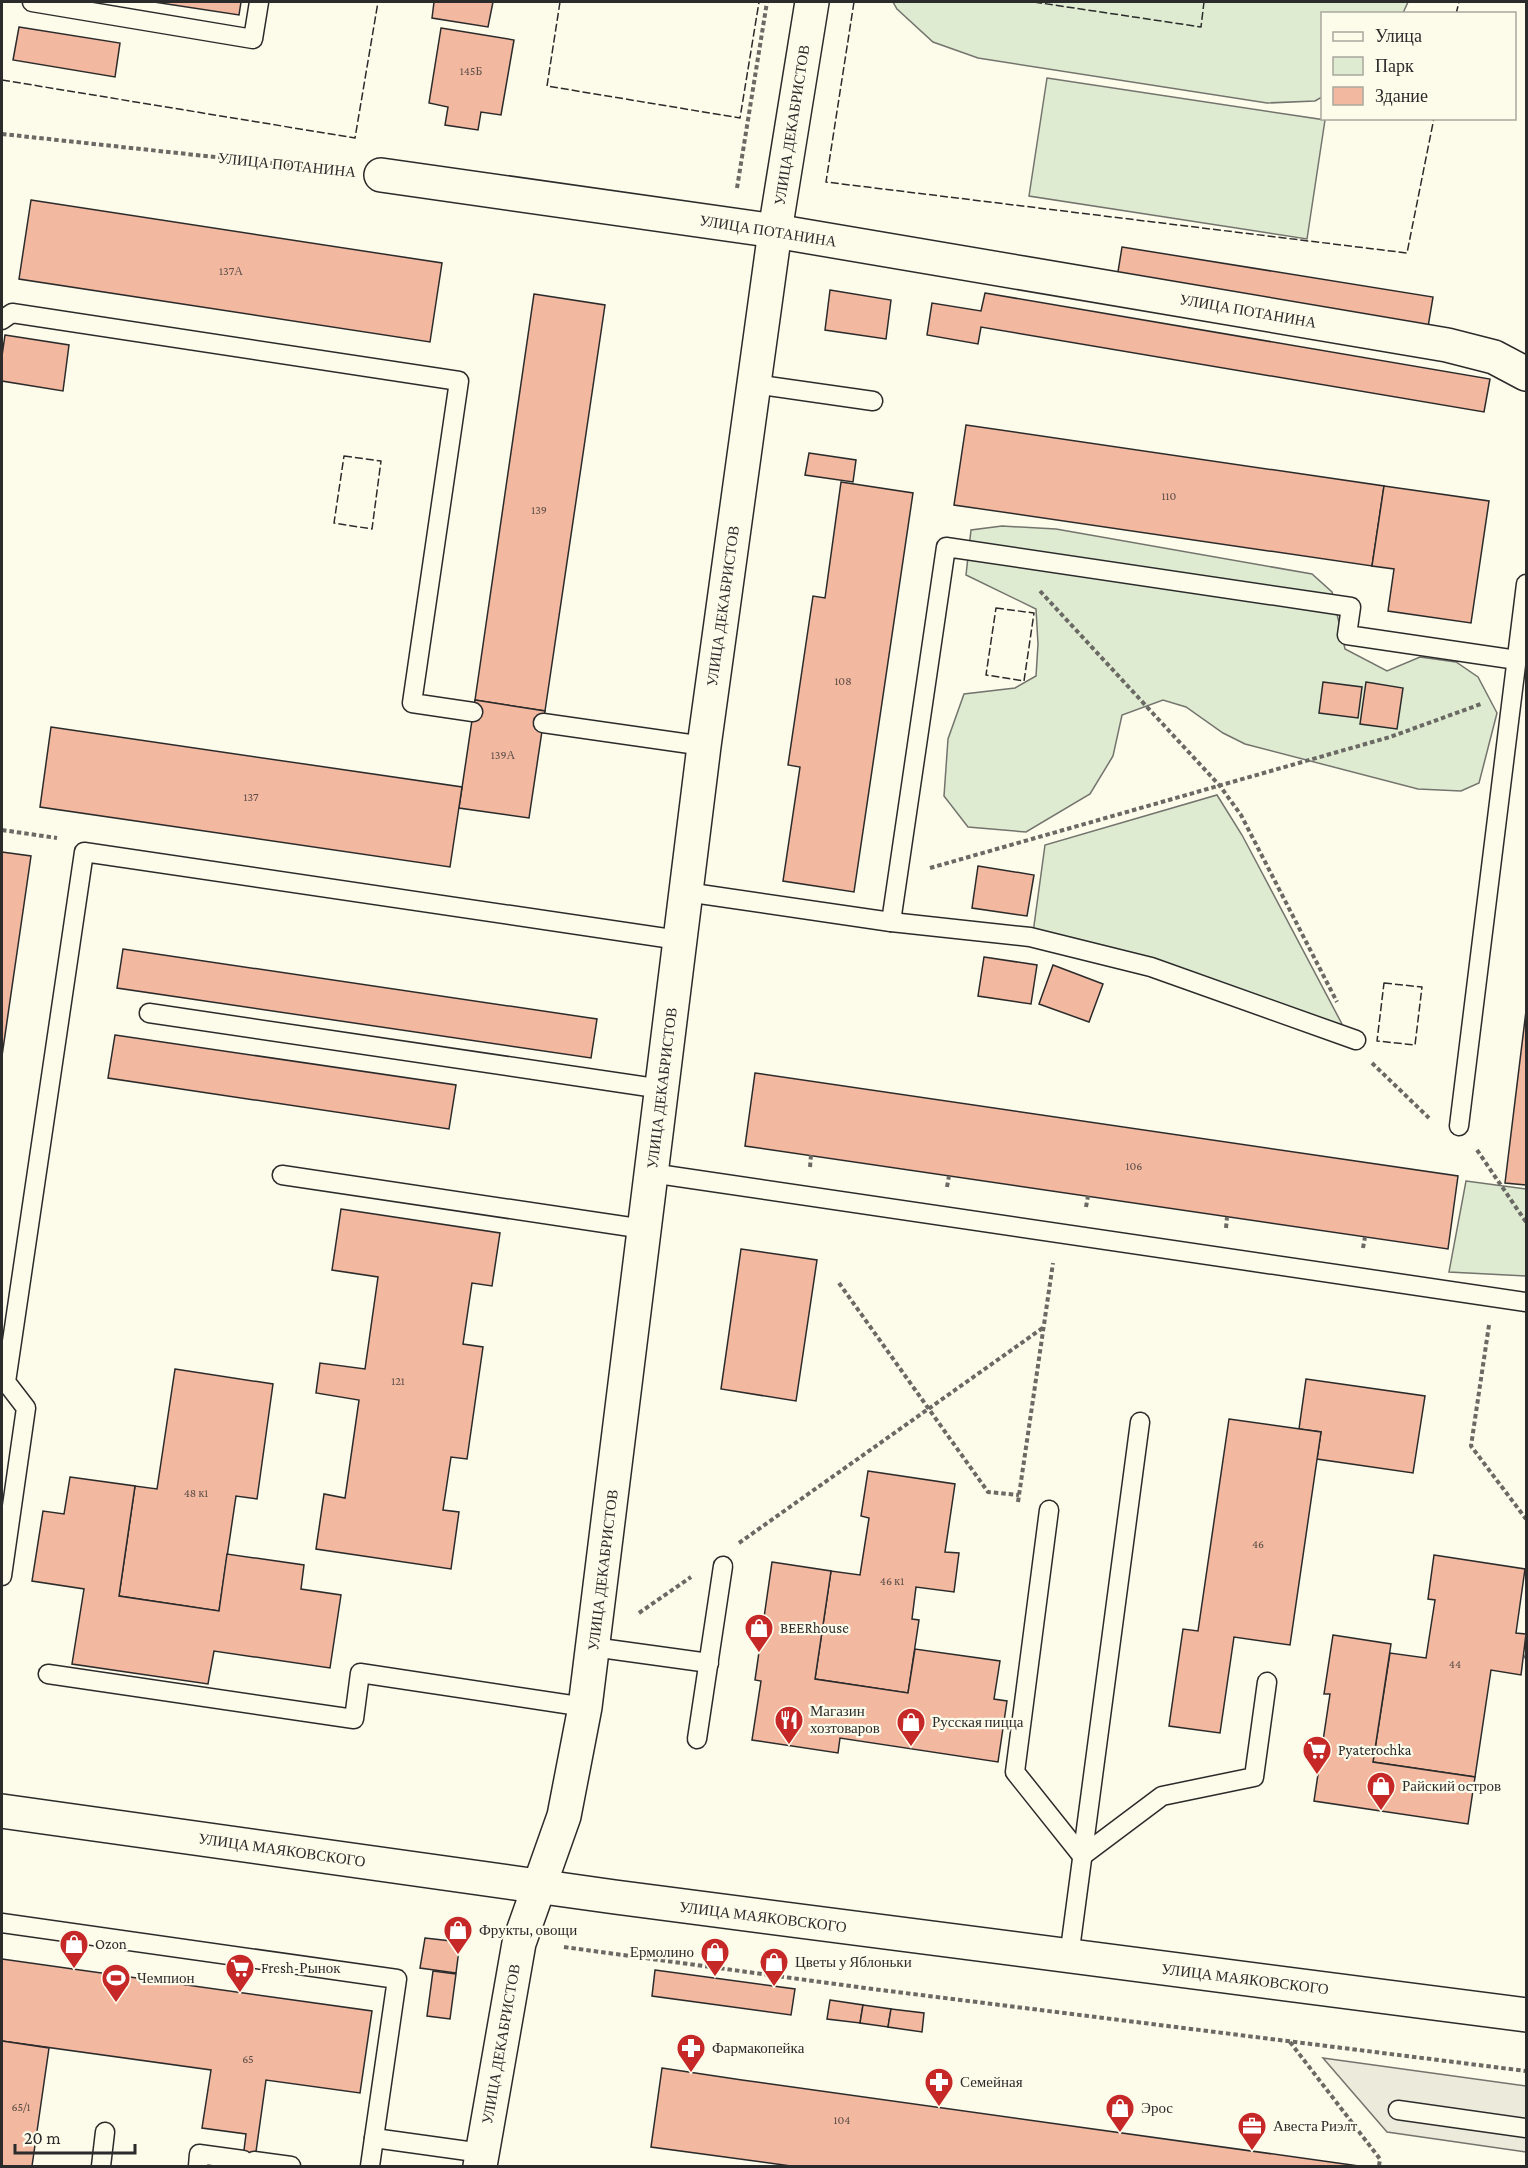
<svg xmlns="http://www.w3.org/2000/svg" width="1528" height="2168" font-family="'Crimson Pro',serif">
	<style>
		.green { fill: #deebd1; stroke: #74746e; stroke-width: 1.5 }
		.parking { fill: #eceadb; stroke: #74746e; stroke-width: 1.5 }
		.building { fill: #f2b8a0; stroke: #2b2b2b; stroke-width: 1.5 }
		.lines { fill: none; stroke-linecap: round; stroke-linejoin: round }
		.lane-casing { stroke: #2b2b2b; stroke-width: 21 }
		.street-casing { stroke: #2b2b2b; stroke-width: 36 }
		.secondary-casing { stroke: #2b2b2b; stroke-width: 36 }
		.path { stroke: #6a6964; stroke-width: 4; stroke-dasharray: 4.5 3; stroke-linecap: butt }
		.lane { stroke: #fdfbea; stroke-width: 18 }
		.street { stroke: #fdfbea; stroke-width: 33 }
		.secondary { stroke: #fdfbea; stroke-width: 33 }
		.fence { stroke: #2b2b2b; stroke-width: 1.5; stroke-dasharray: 8 3; stroke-linecap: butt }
		.labels { text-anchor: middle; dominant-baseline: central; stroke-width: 4.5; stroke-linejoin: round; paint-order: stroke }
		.number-label { font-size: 12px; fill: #5d4e48 }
		.street-label { font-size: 15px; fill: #2b2b2b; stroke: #fdfbea }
		.poi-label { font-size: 15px; fill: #2b2b2b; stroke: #fdfbea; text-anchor: start }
	</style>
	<rect width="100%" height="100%" fill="#fdfbea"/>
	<g class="green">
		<path d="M893,2H1408L1403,13L1322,14V97L1315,101L1267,103L978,58L933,42L897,9Z"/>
		<path d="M1047,78L1325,120L1307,239L1029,196Z"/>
		<path d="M1002,526L1056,529L1312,574L1332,592L1345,649L1387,671L1420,657L1456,662L1478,677L1497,713L1479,783L1461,791L1418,789L1245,744L1223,733L1186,707L1163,700L1122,715L1113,756L1090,794L1026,832L968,827L944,796L948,739L964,694L1015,688L1036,676L1038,644L1036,609L966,575L971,530Z"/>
		<path d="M1217,795L1242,835L1342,1024L1336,1029L1033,933L1045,845Z"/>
		<path d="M1466,1181L1526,1189V1276L1449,1272Z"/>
	</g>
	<path class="parking" d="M1323,2058L1526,2086V2152L1387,2132Z"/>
	<g class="building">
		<path d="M154,2H241L239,15Z"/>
		<path d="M434,2H493L488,27L432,18Z"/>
		<path d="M19,27L120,43L115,77L13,60Z"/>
		<path d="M441,28L514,40L501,115L481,112L478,130L445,125L448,107L429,103Z"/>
		<path d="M31,200L442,263L430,342L19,279Z"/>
		<path d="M1122,247L1433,297L1428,327L1117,278Z"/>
		<path d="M830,290L891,300L886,339L825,330Z"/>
		<path d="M985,293L1490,379L1484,412L981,327L978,344L927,335L932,303L981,311Z"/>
		<path d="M534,294L605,305L545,711L475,700Z"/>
		<path d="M5,335L69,345L63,391L2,381V356Z"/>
		<path d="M966,425L1384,486L1372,566L954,505Z"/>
		<path d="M809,453L856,460L853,482L805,475Z"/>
		<path d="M841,482L913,493L854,892L783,881L800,767L788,765L813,596L825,598Z"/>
		<path d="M1384,486L1489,501L1471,623L1388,611L1394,569L1372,566Z"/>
		<path d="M1323,682L1362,687L1358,718L1319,713Z"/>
		<path d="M1366,682L1403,688L1397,729L1360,724Z"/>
		<path d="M475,700L545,711L529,818L459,808Z"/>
		<path d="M51,727L462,787L450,867L40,807Z"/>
		<path d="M2,852L31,856L2,1056Z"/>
		<path d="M978,866L1034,875L1027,916L972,908Z"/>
		<path d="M123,949L597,1019L591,1058L117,988Z"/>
		<path d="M984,957L1037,965L1031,1004L978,996Z"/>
		<path d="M1053,965L1103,984L1089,1022L1039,1004Z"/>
		<path d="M1526,1011V1185L1505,1183Z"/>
		<path d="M115,1035L456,1085L449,1129L108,1078Z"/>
		<path d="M755,1073L1458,1176L1448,1249L745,1146Z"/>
		<path d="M341,1209L500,1233L492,1286L472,1283L463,1344L483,1347L467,1459L451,1457L443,1510L459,1512L451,1569L316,1549L324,1494L345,1498L359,1400L316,1393L320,1363L365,1369L378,1277L332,1270Z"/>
		<path d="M741,1249L817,1260L796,1401L721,1389Z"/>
		<path d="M175,1369L273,1384L257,1499L236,1496L219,1611L119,1596L135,1486L157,1489Z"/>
		<path d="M1306,1379L1425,1396L1413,1473L1317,1459L1321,1432L1299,1429Z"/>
		<path d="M1229,1419L1321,1432L1290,1645L1234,1637L1220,1733L1169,1726L1183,1629L1198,1631Z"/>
		<path d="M868,1471L955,1484L945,1552L959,1553L954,1592L916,1587L912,1619L919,1620L908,1693L815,1679L831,1571L860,1575L869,1518L861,1516Z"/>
		<path d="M70,1477L135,1486L119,1596L219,1611L227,1554L304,1565L301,1589L341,1595L330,1668L214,1651L208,1684L72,1664L84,1589L32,1581L43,1511L64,1514Z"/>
		<path d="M1434,1555L1525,1569L1516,1633L1526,1634L1521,1675L1491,1670L1475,1777L1373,1762L1390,1653L1426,1658L1435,1600L1428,1599Z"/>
		<path d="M772,1562L831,1571L815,1679L908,1693L915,1649L1000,1661L994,1699L1007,1701L998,1762L840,1738L838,1753L752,1740L761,1681L755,1680Z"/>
		<path d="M1333,1635L1391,1644L1373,1762L1475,1777L1468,1824L1314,1801L1330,1694H1324Z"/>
		<path d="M425,1938L460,1942L456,1973L420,1968Z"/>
		<path d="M2,1959L372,2011L360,2093L266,2080L254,2166H242L246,2134L202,2128L211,2070L2,2041Z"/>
		<path d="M655,1970L795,1989L791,2015L652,1996Z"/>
		<path d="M433,1971L456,1974L450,2019L427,2016Z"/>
		<path d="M830,2000L863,2005L860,2023L827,2019Z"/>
		<path d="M863,2005L891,2009L888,2027L860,2023Z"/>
		<path d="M891,2009L924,2013L922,2032L888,2027Z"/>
		<path d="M2,2041L49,2048L32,2166H2Z"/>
		<path d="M662,2068L742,2080L1359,2166H791L651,2147Z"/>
	</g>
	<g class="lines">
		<g class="lane-casing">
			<g id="lane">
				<path d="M32,2L253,39L259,2"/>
				<path d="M2,320L12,313L459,381L412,703L473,712"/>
				<path d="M754,384L873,401"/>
				<path d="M543,723L704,746"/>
				<path d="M686,892L891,922L946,547L1351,607L1347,635L1517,660"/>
				<path d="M891,922L1030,937L1151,967L1356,1040"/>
				<path d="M149,1013L662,1089"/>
				<path d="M1459,1126L1526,584"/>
				<path d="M651,1173L1526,1302"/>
				<path d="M282,1175L644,1229"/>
				<path d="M1049,1510L1015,1772L1082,1856"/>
				<path d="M2,1576L26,1408L6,1382L84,852L679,940"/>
				<path d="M593,1647L709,1663"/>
				<path d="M48,1674L354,1719L360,1673L585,1707"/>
				<path d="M697,1739L723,1566"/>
				<path d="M1082,1856L1162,1796L1254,1777L1267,1682"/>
				<path d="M2,1923L397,1979L374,2138"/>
				<path d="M1069,1957L1140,1422"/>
				<path d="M1398,2110L1526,2128"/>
				<path d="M254,2161L291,2166"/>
				<path d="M101,2166L105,2132"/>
				<path d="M198,2166L199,2154L243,2160"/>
				<path d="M370,2166L374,2138L482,2153"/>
			</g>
		</g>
		<g class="street-casing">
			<g id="street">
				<path d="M381,175L775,231L1447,345L1494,357L1526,374"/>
				<path d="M480,2166L519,1943L564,1816L585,1707L704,746L775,231L812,2"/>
			</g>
		</g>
		<g class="secondary-casing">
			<path id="secondary" d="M2,1811L615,1897L1526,2015"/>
		</g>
		<g class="path">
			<path d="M2,134L344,171"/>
			<path d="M737,188L767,2"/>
			<path d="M1040,591L1220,786L1241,815L1337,1002"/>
			<path d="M2,830L57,838"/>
			<path d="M930,868L1390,737L1481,704"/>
			<path d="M1372,1063L1429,1118"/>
			<path d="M1477,1150L1526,1222"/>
			<path d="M810,1167L811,1155"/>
			<path d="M947,1187L949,1176"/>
			<path d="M1086,1207L1088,1196"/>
			<path d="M1226,1228L1227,1217"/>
			<path d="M1363,1248L1365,1237"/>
			<path d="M839,1283L988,1492L1019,1495"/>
			<path d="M1489,1325L1471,1446L1526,1519"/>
			<path d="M1018,1502L1053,1263"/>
			<path d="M739,1543L1044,1327"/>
			<path d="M639,1613L691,1577"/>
			<path d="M1524,1656L1526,1657"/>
			<path d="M564,1947L865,1988L1526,2071"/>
			<path d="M1290,2042L1380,2159L1379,2166"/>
		</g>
		<use href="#lane" class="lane"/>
		<use href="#street" class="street"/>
		<use href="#secondary" class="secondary"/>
		<g class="fence">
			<path d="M560,2L547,86L740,118L759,2"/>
			<path d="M854,2L826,182L1407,253L1434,118"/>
			<path d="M1034,2L1201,27L1204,2"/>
			<path d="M1456,14L1459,2"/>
			<path d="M2,80L355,138L378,2"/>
			<path d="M344,456L381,461L372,529L334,523Z"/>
			<path d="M996,608L1034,613L1024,681L986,675Z"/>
			<path d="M1384,983L1422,987L1415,1045L1377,1041Z"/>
		</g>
	</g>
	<defs>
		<g id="shop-pin" transform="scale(1.5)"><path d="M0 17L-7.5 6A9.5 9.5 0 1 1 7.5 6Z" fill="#c62828" stroke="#fdfbea"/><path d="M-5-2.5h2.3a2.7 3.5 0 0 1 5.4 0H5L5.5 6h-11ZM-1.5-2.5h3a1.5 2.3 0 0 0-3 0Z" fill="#fff"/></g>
		<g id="restaurant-pin" transform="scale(1.5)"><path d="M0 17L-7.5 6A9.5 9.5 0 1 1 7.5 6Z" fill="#c62828" stroke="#fdfbea"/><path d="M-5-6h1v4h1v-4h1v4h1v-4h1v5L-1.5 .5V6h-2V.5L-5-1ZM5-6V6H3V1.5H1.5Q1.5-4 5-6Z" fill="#fff"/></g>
		<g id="supermarket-pin" transform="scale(1.5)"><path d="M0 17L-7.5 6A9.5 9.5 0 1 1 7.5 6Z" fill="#c62828" stroke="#fdfbea"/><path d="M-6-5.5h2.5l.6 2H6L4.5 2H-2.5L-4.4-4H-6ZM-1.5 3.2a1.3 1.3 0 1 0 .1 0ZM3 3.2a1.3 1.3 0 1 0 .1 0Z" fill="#fff"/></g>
		<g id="stadium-pin" transform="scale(1.5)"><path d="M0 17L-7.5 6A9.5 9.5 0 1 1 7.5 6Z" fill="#c62828" stroke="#fdfbea"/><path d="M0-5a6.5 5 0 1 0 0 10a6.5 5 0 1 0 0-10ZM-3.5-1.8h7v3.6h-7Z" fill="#fff"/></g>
		<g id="pharmacy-pin" transform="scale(1.5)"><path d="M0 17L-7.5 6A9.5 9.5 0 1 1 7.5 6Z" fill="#c62828" stroke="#fdfbea"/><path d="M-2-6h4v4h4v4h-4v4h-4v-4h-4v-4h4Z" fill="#fff"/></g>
		<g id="office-pin" transform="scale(1.5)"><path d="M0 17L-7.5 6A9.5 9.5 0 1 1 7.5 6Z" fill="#c62828" stroke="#fdfbea"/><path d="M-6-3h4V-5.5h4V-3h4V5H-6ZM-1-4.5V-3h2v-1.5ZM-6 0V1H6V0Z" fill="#fff"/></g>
	</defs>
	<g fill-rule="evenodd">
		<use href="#shop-pin" x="759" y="1628"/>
		<use href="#restaurant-pin" x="789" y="1720"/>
		<use href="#shop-pin" x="911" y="1722"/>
		<use href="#supermarket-pin" x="1317" y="1750"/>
		<use href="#shop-pin" x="1381" y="1786"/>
		<use href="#shop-pin" x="458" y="1930"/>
		<use href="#shop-pin" x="74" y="1944"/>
		<use href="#shop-pin" x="715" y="1952"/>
		<use href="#shop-pin" x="774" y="1962"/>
		<use href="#supermarket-pin" x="240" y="1968"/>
		<use href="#stadium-pin" x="116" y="1978"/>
		<use href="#pharmacy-pin" x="691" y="2048"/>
		<use href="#pharmacy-pin" x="939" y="2082"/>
		<use href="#shop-pin" x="1120" y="2108"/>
		<use href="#office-pin" x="1252" y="2126"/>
	</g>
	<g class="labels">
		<g class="number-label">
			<text x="471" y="71">145Б</text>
			<text x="231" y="271">137А</text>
			<text x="1169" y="496">110</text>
			<text x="539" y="510">139</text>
			<text x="843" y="681">108</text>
			<text x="503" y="755">139А</text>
			<text x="251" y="797">137</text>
			<text x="1134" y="1166">106</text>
			<text x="398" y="1381">121</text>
			<text x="196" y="1493">48 к1</text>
			<text x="1258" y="1544">46</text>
			<text x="892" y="1581">46 к1</text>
			<text x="1455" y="1664">44</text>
			<text x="248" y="2059">65</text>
			<text x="21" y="2107">65/1</text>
			<text x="842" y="2120">104</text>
		</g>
		<g class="street-label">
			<text transform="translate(792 125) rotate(-81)">УЛИЦА ДЕКАБРИСТОВ</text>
			<text transform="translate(287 165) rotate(6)">УЛИЦА ПОТАНИНА</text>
			<text transform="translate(768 231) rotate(9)">УЛИЦА ПОТАНИНА</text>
			<text transform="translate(1248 311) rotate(10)">УЛИЦА ПОТАНИНА</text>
			<text transform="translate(723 606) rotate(-82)">УЛИЦА ДЕКАБРИСТОВ</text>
			<text transform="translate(662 1088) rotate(-83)">УЛИЦА ДЕКАБРИСТОВ</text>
			<text transform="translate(603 1570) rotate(-83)">УЛИЦА ДЕКАБРИСТОВ</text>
			<text transform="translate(282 1850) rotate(8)">УЛИЦА МАЯКОВСКОГО</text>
			<text transform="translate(763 1917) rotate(7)">УЛИЦА МАЯКОВСКОГО</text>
			<text transform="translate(1245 1979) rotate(7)">УЛИЦА МАЯКОВСКОГО</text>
			<text transform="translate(501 2044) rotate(-80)">УЛИЦА ДЕКАБРИСТОВ</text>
		</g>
		<g class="poi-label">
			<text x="780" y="1628">BEERhouse</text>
			<text x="810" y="1711">Магазин<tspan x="810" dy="17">хозтоваров</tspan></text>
			<text x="932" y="1722">Русская пицца</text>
			<text x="1338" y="1750">Pyaterochka</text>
			<text x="1402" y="1786">Райский остров</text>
			<text x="479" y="1930">Фрукты, овощи</text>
			<text x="95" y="1944">Ozon</text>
			<text x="694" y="1952" text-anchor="end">Ермолино</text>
			<text x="795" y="1962">Цветы у Яблоньки</text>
			<text x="261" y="1968">Fresh-Рынок</text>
			<text x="137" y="1978">Чемпион</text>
			<text x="712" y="2048">Фармакопейка</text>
			<text x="960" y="2082">Семейная</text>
			<text x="1141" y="2108">Эрос</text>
			<text x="1273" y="2126">Авеста Риэлт</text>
		</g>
	</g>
	<rect width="1528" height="2168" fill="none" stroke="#2b2b2b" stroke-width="6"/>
	<rect x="1321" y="12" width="195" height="108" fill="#fdfbea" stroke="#a9a89e" stroke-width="1.5"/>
	<rect x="1333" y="32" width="30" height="9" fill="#fdfbea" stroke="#a9a89e" stroke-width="1.5"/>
	<text x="1375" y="42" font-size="18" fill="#2b2b2b">Улица</text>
	<rect x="1333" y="57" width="30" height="18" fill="#deebd1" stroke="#a9a89e" stroke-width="1.5"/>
	<text x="1375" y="72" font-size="18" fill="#2b2b2b">Парк</text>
	<rect x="1333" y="87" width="30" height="18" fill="#f2b8a0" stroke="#a9a89e" stroke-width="1.5"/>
	<text x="1375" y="102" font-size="18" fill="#2b2b2b">Здание</text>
	<path d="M15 2144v9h120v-9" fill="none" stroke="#2b2b2b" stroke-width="3"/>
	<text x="24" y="2144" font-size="18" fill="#2b2b2b" stroke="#fdfbea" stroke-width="4.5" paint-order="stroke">20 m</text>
</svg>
